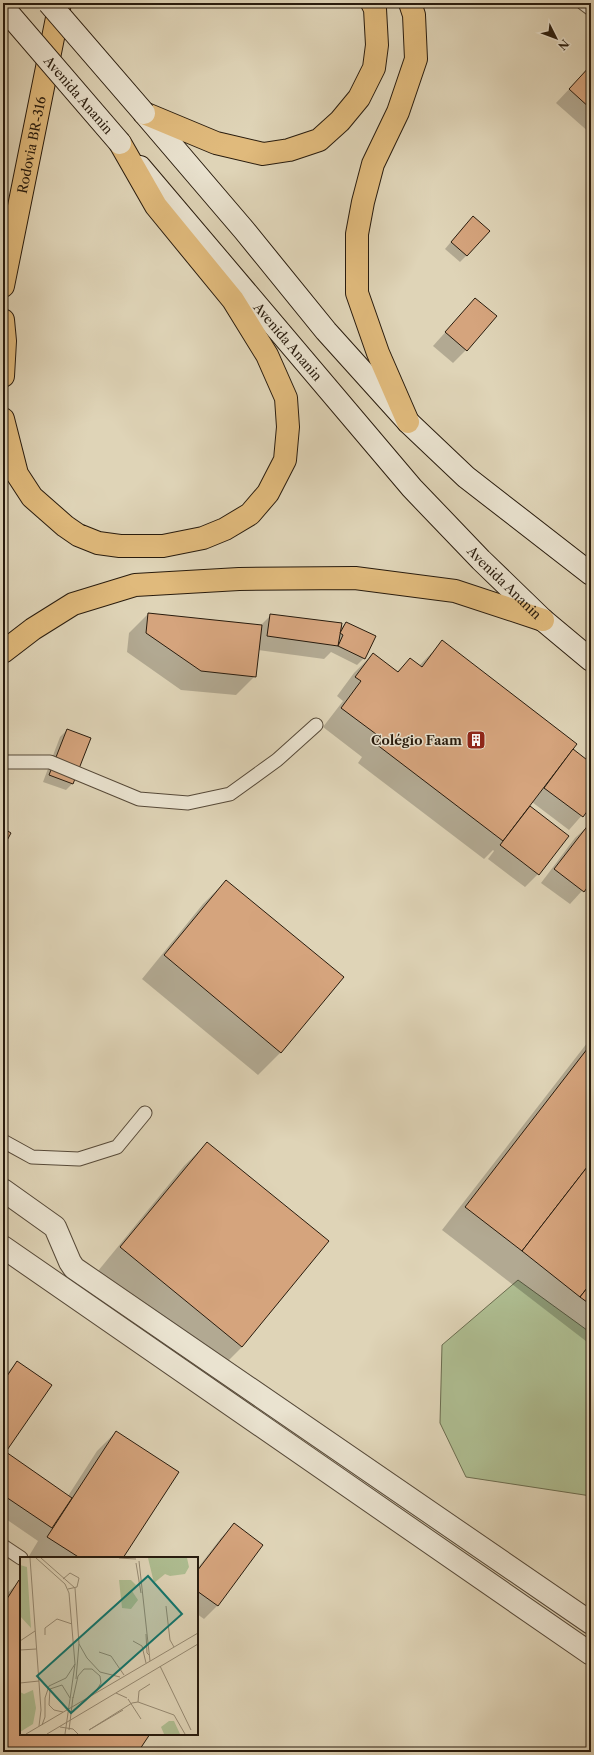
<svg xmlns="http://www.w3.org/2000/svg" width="594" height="1755" font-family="'Libre Caslon Text',serif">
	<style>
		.green { fill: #aebd91; stroke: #6b6c4f }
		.shadow { fill: #0003 }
		.building { fill: #d5a47d; stroke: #281b0d }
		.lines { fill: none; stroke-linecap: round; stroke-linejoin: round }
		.lane-casing { stroke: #564938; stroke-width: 15 }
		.street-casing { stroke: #564938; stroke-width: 24 }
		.secondary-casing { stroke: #281b0d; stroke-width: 24 }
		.highway-casing { stroke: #281b0d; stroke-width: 24 }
		.lane { stroke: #eae3d0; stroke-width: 13 }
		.street { stroke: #eae3d0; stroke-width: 22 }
		.secondary { stroke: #eae3d0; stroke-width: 22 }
		.highway { stroke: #e0ba7c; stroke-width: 22 }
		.secondary-bridge-casing { stroke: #281b0d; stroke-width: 24; stroke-linecap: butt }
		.secondary-bridge { stroke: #eae3d0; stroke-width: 22 }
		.labels { text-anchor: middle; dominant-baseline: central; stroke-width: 3; stroke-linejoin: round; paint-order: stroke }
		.street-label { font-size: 13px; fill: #281b0d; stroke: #eae3d0 }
		.poi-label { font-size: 13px; font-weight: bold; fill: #281b0d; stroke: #eae3d0; text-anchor: end }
		.inset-road { fill: none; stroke: #968a73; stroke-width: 1 }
		.view { fill: #0f766e; fill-opacity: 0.15; stroke: #0f766e; stroke-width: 2 }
		.inset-edge { fill: none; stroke: #281b0d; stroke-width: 2 }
	</style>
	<rect width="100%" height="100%" fill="#dfd4b7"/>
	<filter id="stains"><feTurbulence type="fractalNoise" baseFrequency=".005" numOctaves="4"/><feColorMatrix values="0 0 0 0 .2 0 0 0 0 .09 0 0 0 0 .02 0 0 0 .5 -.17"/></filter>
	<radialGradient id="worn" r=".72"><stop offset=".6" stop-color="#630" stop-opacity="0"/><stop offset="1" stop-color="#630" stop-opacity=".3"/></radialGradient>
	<path class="green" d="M518,1280L591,1333V1496L466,1477L440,1423L442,1345Z"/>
	<g class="shadow">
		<path d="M591,66V134L556,103Z"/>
		<path d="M466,224L467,255L460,262L445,249Z"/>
		<path d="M475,299L466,350L453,363L433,346Z"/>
		<path d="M148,614L260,626L271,615L340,629L346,623L364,658L357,665L331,652L324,659L258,650L255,676L236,695L181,690L127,652L129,633Z"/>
		<path d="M442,642L568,754L591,764V805L569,830L532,802L524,812L538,874L525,887L488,859L494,851L493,850L484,859L358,763L362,757L323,727L343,701L337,696L354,673L373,654L397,672L410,659L419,666Z"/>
		<path d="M67,730L72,784L66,790L43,782L60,737Z"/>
		<path d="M589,825L591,827V881L570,904L541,883L575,838Z"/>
		<path d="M226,881L281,1052L258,1075L142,979L203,904Z"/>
		<path d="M591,1038V1345L442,1230Z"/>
		<path d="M207,1143L242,1347L219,1370L98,1271L184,1166Z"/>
		<path d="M17,1363L3,1454V1377Z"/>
		<path d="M116,1432L121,1558H32L29,1556L38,1541L3,1517V1457L68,1496L97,1451Z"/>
		<path d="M234,1525L261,1545L217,1606L204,1619L197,1614V1569L221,1538Z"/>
		<path d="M19,1582L21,1583V1734H148L137,1752H3V1597Z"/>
	</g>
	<g class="building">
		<path d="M591,65V109L569,89Z"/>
		<path d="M473,216L490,231L467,256L451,242Z"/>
		<path d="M475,298L497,316L467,351L445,332Z"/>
		<path d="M148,613L262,625L256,677L201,671L146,633Z"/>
		<path d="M270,614L342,623L338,646L267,636Z"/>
		<path d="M346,622L376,636L365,659L338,646L343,635L340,633Z"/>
		<path d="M442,640L577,744L503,841L376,744L380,737L341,708L361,681L355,677L373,653L398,672L410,658L422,667Z"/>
		<path d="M67,729L91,738L73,784L49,775Z"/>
		<path d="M573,749L591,763V806L583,817L544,788Z"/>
		<path d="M530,806L569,836L539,875L500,845Z"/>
		<path d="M589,824L591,826V882L584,892L554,869Z"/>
		<path d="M3,828L11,833L3,848Z"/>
		<path d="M226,880L344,977L281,1053L164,955Z"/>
		<path d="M591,1044V1162L522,1251L465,1207Z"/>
		<path d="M207,1142L329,1241L242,1347L120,1247Z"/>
		<path d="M591,1162V1283L580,1297L522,1251Z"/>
		<path d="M591,1283V1305L580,1297Z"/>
		<path d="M17,1361L52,1385L3,1456V1382Z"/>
		<path d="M116,1431L179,1472L123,1558H80L47,1537Z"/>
		<path d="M6,1452L72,1498L52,1528L3,1495V1456Z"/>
		<path d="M234,1523L263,1545L218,1606L197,1591V1571Z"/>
		<path d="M19,1580L21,1582V1734H150L138,1752H3V1605Z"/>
	</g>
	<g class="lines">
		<g class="lane-casing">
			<g id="lane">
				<path d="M583,3L591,9"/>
				<path d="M3,762H50L139,799L188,803L230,794L277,760L316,725"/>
				<path d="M3,1141L32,1157L79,1159L117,1147L145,1113"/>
				<path d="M3,1546L21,1558"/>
			</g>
		</g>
		<g class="street-casing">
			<g id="street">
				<path d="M3,1190L55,1227L70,1262L74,1268L591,1623"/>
				<path d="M3,1247L591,1654"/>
			</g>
		</g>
		<g class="secondary-casing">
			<g id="secondary">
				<path d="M144,113L244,230L326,331L408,422L466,477L591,574"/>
				<path id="s1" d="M140,167L412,488L481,560L543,620L591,660"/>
			</g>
		</g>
		<g class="highway-casing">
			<g id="highway">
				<path d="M144,113L216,143L263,154L289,150L319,140L340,121L359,98L374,68L377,45L375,9L372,3"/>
				<path id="s2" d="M3,286L60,3"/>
				<path d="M3,320L5,341L3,376"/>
				<path d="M3,419L17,474L32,497L65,526L78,535L98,543L120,546H163L203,538L225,529L250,514L268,493L285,460L288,427L286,398L267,355L233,300L156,206L120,143"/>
				<path d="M408,422L378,353L357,293V234L363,202L373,164L398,112L416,59L414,15L410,3"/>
				<path d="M3,652L33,629L73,604L135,585L239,579L355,578L455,591L543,620"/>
			</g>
		</g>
		<use href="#lane" class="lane"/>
		<use href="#street" class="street"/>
		<use href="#secondary" class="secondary"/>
		<use href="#highway" class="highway"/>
		<g class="secondary-bridge-casing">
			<g id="secondary-bridge">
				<path d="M49,3L144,113"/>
				<path id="s3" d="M3,7L120,143"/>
			</g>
		</g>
		<use href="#secondary-bridge" class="secondary-bridge"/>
	</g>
	<defs>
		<g id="building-square" transform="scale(1)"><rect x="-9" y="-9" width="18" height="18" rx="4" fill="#8f2418" stroke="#eae3d0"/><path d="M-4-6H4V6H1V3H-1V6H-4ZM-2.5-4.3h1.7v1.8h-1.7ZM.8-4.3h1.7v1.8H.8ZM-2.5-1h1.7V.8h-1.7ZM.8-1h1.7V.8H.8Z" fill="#fff"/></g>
	</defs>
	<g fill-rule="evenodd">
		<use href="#building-square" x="476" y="740"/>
	</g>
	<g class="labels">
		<g class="street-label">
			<text stroke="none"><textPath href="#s3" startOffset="116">Avenida Ananin</textPath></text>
			<text stroke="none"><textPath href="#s2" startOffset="144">Rodovia BR-316</textPath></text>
			<text stroke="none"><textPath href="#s1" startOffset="229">Avenida Ananin</textPath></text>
			<text stroke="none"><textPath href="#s1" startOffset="553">Avenida Ananin</textPath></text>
		</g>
		<g class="poi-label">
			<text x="462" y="740">Colégio Faam</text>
		</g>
	</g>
	<g transform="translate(20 1557)">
		<rect width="178" height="178" fill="#dfd4b7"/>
		<path d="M128,1H167L169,10L165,17L150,19L145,17L134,26ZM0,8L7,10L11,71L0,59ZM99,23H111L116,28L112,34L118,43L111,52L102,51ZM13,133L16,151L13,167L0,175V135L4,137ZM149,164H154L160,177H144L141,170Z" fill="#aebd91"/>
		<path class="inset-road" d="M10,1L21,153L19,169M16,1L45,27L49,36L55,107L45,177M21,1L55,31L59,87L56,122M99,1L116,2M119,4L130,104M116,6L121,36M43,22L50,16L59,21L57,30L48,32M146,49L150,83L154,90M126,77L127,96L129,98M25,78V71L37,62L52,67M0,84L15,74M113,84L122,89L126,106M59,87L67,101L80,115L100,120M0,93L16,92M79,95L91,99L104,118M140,109L171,173M0,126L19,124M96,136L107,141M53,141L58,119L64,112H72L80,119L81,126L76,134M108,142L121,162M118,145L119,134L130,127M43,155L34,153L29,148L30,132L42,128L50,141M22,168L25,160V141L29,129L46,121L55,107M40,170L53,172L58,177M49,173L53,140M69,173L112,146L118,145L154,158L165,177M69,173L103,153M6,177L178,76M27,177L178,87"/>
		<path class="view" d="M128,19L162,57L51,156L17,119Z"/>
		<rect width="178" height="178" class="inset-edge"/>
	</g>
	<rect width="594" height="1755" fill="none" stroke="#dfd4b7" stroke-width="16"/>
	<rect x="4" y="4" width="586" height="1747" fill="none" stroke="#281b0d" stroke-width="2"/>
	<rect x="8" y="8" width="578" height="1739" fill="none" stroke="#281b0d"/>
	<g transform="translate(556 38) rotate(132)" stroke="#eae3d0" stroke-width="3" paint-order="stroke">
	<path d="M0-3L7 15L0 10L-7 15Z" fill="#281b0d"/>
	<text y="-6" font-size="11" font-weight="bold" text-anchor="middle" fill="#281b0d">N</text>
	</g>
	<rect width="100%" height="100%" filter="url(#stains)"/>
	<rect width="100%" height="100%" fill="url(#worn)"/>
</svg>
